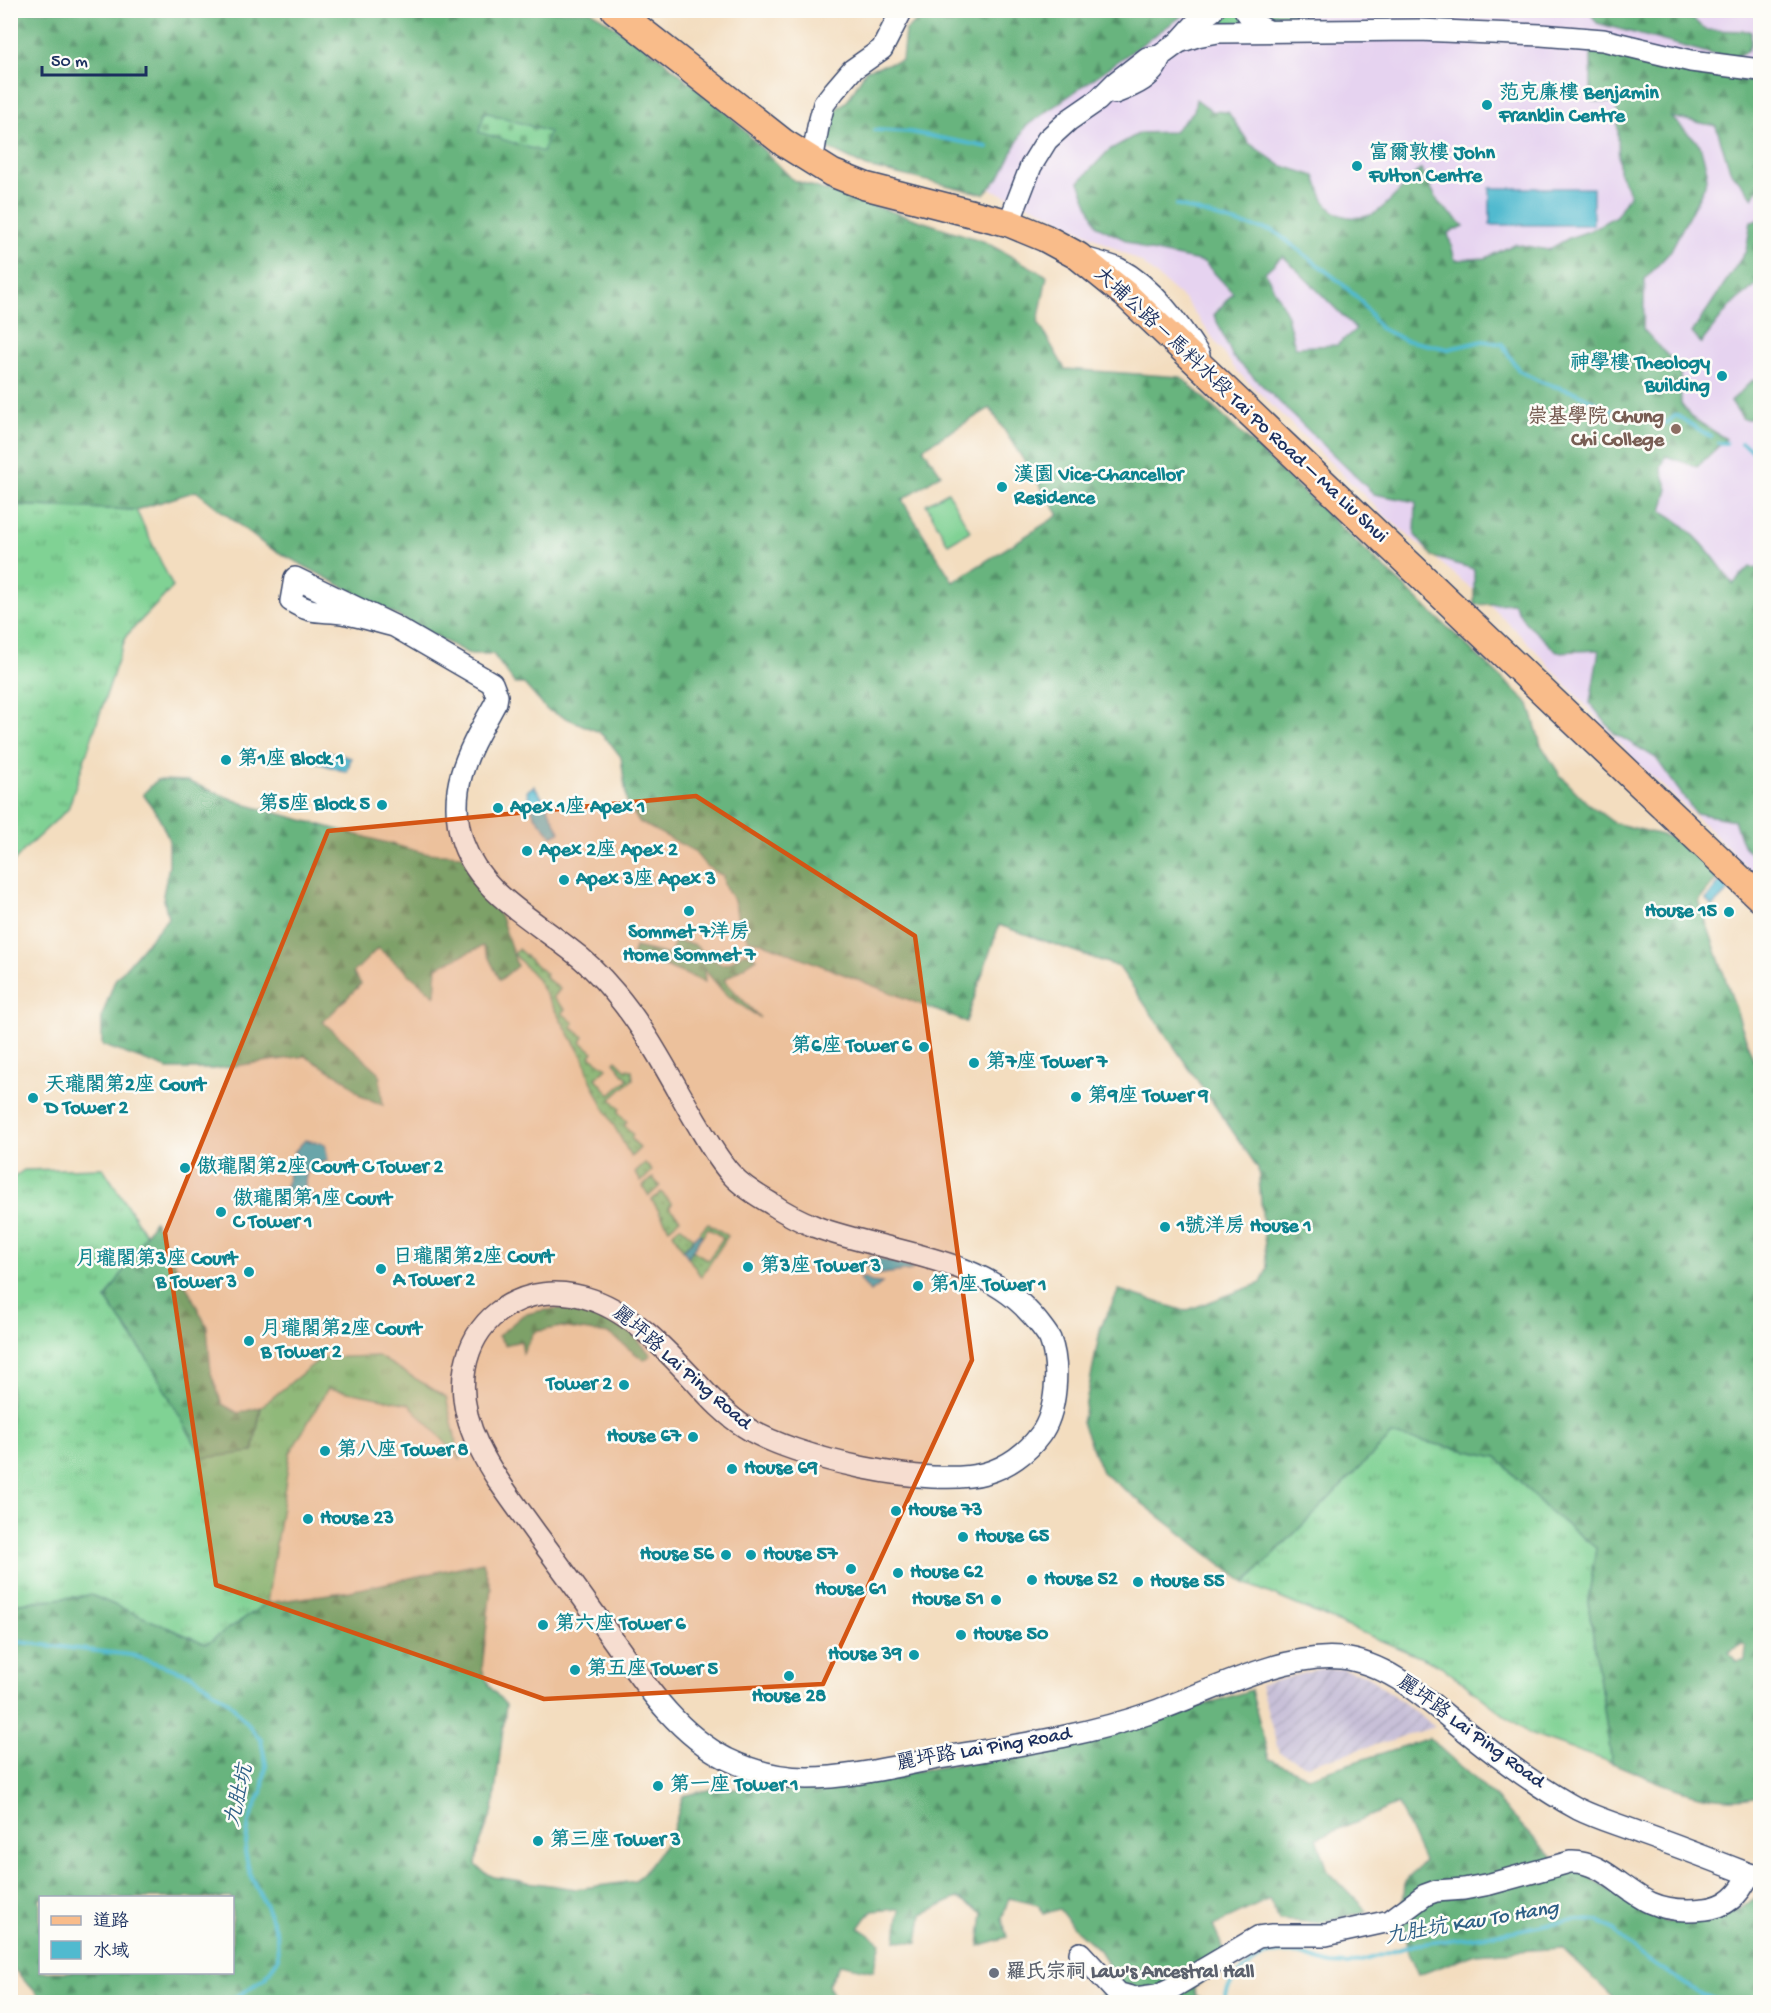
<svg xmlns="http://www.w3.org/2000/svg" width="1771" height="2013" font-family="'Gochi Hand','LXGW WenKai TC',sans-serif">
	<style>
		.built { fill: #e6d3f0 }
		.industrial { fill: url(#industrial-furrows) }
		.grass { fill: url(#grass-tufts); stroke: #4e8079; stroke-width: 1.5 }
		.forest { fill: url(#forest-firs); stroke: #42726e; stroke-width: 1.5; fill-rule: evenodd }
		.cemetery { fill: url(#cemetery-stones); stroke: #4e8079; stroke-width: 1.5 }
		.park { fill: #80d294; stroke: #4e8079; stroke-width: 1.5 }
		.garden { fill: url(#garden-dots); stroke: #4e8079; stroke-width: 1.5 }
		.water { fill: #51bacf; stroke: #367496; stroke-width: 1.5 }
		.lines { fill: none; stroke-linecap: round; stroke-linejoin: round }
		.stream { stroke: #51bacf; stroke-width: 4 }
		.minor-casing { stroke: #3b496d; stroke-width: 24 }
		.major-casing { stroke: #3b496d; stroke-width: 30 }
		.minor { stroke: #fff; stroke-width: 21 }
		.major { stroke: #f9bc8a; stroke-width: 27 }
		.marked { fill: #d45514; fill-opacity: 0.2; stroke: #d45514; stroke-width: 4.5; stroke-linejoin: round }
		.culture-dot { fill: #0f9aa8; stroke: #fdfcf7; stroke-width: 2 }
		.education-dot { fill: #8d6e63; stroke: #fdfcf7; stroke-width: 2 }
		.worship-dot { fill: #6b7280; stroke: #fdfcf7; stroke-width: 2 }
		.labels { text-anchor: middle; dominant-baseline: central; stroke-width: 5; stroke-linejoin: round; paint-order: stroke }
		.culture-label { font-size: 20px; font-weight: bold; fill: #0d838f; stroke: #fdfcf7; text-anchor: start }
		.street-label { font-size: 20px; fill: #1b2f5e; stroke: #fdfcf7 }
		.education-label { font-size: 20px; font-weight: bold; fill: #785e54; stroke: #fdfcf7; text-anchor: end }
		.worship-label { font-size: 20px; font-weight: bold; fill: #5b616d; stroke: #fdfcf7; text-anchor: start }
		.water-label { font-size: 21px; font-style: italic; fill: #2e6086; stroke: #fdfcf7 }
	</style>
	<defs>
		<pattern id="industrial-furrows" width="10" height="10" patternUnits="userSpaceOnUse" patternTransform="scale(1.5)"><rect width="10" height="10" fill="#c8c0d8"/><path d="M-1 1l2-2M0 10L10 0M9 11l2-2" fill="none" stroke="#aba5bc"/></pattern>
		<pattern id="grass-tufts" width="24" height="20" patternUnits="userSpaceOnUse" patternTransform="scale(1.5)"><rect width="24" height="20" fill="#80d294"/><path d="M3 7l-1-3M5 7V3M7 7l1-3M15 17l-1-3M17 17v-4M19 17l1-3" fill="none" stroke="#68ab7c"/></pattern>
		<pattern id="forest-firs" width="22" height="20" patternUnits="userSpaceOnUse" patternTransform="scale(1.5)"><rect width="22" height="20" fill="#68b47e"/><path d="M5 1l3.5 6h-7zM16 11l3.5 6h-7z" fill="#55936a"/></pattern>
		<pattern id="cemetery-stones" width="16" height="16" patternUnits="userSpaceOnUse" patternTransform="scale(1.5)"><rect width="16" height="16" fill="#80d294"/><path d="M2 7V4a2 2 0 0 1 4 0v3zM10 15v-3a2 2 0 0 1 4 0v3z" fill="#68ab7c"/></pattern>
		<pattern id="garden-dots" width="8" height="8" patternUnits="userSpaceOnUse" patternTransform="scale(1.5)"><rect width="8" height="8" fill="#80d294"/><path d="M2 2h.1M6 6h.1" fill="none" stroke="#68ab7c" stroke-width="1.8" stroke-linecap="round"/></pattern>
	</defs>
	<rect width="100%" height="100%" fill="#fdfcf7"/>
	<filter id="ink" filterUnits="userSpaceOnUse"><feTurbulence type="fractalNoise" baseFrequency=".0167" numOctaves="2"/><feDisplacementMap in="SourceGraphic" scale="12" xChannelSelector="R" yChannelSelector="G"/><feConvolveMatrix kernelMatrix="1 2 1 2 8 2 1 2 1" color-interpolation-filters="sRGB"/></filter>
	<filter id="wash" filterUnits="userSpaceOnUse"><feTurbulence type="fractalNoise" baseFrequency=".008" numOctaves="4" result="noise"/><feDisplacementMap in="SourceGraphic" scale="24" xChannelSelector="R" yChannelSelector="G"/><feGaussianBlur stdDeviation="1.35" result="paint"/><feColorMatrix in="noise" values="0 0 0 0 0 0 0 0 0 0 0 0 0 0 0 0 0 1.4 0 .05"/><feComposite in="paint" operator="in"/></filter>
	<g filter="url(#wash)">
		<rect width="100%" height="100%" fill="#f3ddbf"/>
		<path class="built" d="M1189,11H1760V881L1707,827L1641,766L1535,650L1484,599L1384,515L1236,370L1186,301L1141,262L1044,211L990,189L1001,175L1025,127Z"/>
		<path class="industrial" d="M1320,1669H1343L1366,1675L1435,1727L1307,1765L1279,1753L1260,1685Z"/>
		<g class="grass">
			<path d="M1223,10L1239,11L1245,22L1204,25Z"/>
			<path d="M1252,11H1295L1288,19L1272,23Z"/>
			<path d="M11,505L136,510L173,587L126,636L68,809L26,848L11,865Z"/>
			<path d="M103,1168L146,1235L106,1299L147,1358L253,1452L261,1407L321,1358L378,1356L446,1397L460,1458L409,1404L328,1388L290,1453L267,1603L206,1644L91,1595L11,1604L10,1180L24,1170Z"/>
			<path d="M1392,1435L1497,1457L1543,1506L1596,1548L1588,1602L1612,1763L1529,1734L1441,1666L1245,1583Z"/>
		</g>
		<g class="forest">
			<path d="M11,11H591L657,55L726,112L793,180L983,241L1047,276L1038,322L1065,369L1181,377L1529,704L1541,745L1560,775L1586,802L1614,823L1670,837L1688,847L1718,877L1699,901L1749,1048L1760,1075V1796C1706,1808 1661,1782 1612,1763L1588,1602L1596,1548L1543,1506L1497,1457L1392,1435L1245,1583L1102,1472L1082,1423L1101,1326L1119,1290L1185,1311L1261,1283L1267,1268L1258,1168L1119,967L999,925L966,1022L761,942L749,940L738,923L735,903L724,885L723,876L706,866L694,851L639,822L627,803L621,757L611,744L599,732L547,710L524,684H515L493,654H469L265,545L196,491L136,510L11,505ZM990,408L1059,515L953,582L902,500L941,474L923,448ZM1742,1644L1746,1647L1745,1661L1736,1662L1729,1652Z"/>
			<path d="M929,11H1189L1025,127L1001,175L984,194L867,167L823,146L828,116L848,100L866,70L902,60L905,31Z"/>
			<path d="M1592,11H1659V16L1691,18L1707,30L1751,31C1751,35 1752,42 1750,45C1746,59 1727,58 1716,55L1597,23L1591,14Z"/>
			<path d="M1591,45L1671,68L1760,83V186L1753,198L1730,170L1716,126L1671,117L1700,145L1707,171L1705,185L1670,252L1645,279L1643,329L1664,352L1680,365L1681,404L1692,418L1726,439L1697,467L1666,456L1661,468L1668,489L1662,511C1692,527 1714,557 1733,584L1750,567L1760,569V865L1742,843L1734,820L1695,813L1656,758L1614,733L1590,703L1599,650L1557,652L1525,622L1513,603L1474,605V569L1433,557L1415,535L1416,502L1374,494L1233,357L1214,315L1233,293L1204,262L1146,250L1097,226L1079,182L1109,150L1140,133L1173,132L1194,111L1196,99L1212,111L1228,112L1249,143L1280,165L1315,176C1319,186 1321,198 1328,206C1340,221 1368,221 1382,208C1395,197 1408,181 1421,169L1439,203L1464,226L1448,233L1455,260L1486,258L1515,244L1548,250L1569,238L1589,231L1616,216L1630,194L1619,171L1617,103L1591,101ZM1283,256L1356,329L1337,345L1295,347L1286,312L1265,272Z"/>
			<path d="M1760,220V282L1731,305L1701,343L1692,333L1746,251L1751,221Z"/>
			<path d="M1753,380L1760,385V419H1743L1731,401Z"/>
			<path d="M157,780L187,781L247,805L424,853L462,855L501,917L517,966L500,980L483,946L437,967L435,996L378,948L353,973L361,984L323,1022L379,1072L383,1105L361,1096L346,1080L305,1056L214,1069H168L102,1045V1016L115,980L168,918L163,895L169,866V839L157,814L143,794Z"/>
			<path d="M675,941L693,944L720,964L729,963L745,952L757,958L724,980L760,1018L726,995L704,969L705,982L644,958L631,962L635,947L670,955Z"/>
			<path d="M154,1221L207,1327L211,1373L222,1404L238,1413L261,1407L253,1452L203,1458L147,1358L106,1299Z"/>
			<path d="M572,1307L617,1320L627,1327L651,1355L644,1360L609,1334L561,1327L534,1332L523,1353L521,1341L505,1345L498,1336L523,1315L539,1311Z"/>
			<path d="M483,1562L491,1588L482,1669L490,1687L506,1705L493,1810L478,1849L476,1865L485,1873L494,1877L576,1889L635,1881L646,1870L671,1837L683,1796L712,1789L818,1788L987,1759L1124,1730L1251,1690L1269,1759L1308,1777L1429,1738L1494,1797L1556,1861L1583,1872L1621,1898L1665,1922L1704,1921L1739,1910L1760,1894V2002H1618L1562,1948L1476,1954L1418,1975L1408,1953L1402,1920L1405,1882L1424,1861L1398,1804L1317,1838L1328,1871L1367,1911L1321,1923L1279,1920L1269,1899L1213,1926L1222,1946L1232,1958L1194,1988L1195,1995L1209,2002H1106L1100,1996L1117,1980L1099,1950L1074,1928L1059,1909L1043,1914L1039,1905L1009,1898L1002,1919L1007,1937L979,1946L983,1913L957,1898L922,1914L918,1943L896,1940L900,1909L871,1911L859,1928L881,1943L873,1971L840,1964L828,1984L837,2002H45L11,1966V1604L91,1595L206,1644L267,1603L350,1591ZM40,1898H232V1972H40Z"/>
		</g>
		<path class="cemetery" d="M485,112L549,132L543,152L479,132Z"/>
		<path class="park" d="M948,492L970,531L948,544L926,504Z"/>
		<g class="garden">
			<path d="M518,949L546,974L545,977L560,989L553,998L565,1009L562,1013L574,1023L571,1027L584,1037L581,1042L593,1052L590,1056L607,1068L596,1078L610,1095L628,1079L614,1062L616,1060L625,1069L632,1070L633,1079L611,1099L620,1109L618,1112L627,1122L624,1125L633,1135L631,1138L640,1148L631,1157L603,1106L589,1076L585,1061L536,978L514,954Z"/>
			<path d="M645,1163L652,1171L641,1182L635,1172Z"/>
			<path d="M653,1178L660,1186L649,1196L643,1186Z"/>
			<path d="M661,1192L672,1204L669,1207L680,1219L669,1228L652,1200Z"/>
			<path d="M708,1223L728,1236L701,1277L688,1257L692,1250L708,1260L723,1238L708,1228L702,1236L699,1233Z"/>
			<path d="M680,1226L694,1238L683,1250L673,1233Z"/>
		</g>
		<g class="water">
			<rect x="1490" y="188" width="103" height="37"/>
			<path d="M322,750L351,758L347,772L318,763Z"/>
			<path d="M534,786L544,800L560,832L552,836L534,815L527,791Z"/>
			<path d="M1721,880L1730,889L1712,907L1706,900Z"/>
			<path d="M305,1140L325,1144L328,1160C306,1169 303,1170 306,1195H314L311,1202L298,1204L281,1196C291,1184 286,1168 296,1155L294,1152Z"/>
			<path d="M699,1233L702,1236L688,1257L683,1250Z"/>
			<path d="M869,1256L913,1267L912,1270L875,1275L866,1267Z"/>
			<path d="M865,1277L871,1282L882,1283L871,1292L859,1279Z"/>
		</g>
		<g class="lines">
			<g class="stream">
				<path d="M874,130L910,132L987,147"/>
				<path d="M1176,205L1240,224L1274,231L1339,281L1361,301L1380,328L1405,340L1448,349L1483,341L1502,344L1519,371L1541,382L1577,393L1618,414L1667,423L1676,415L1711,437"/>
				<path d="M1719,443H1726"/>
				<path d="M1741,443L1751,449L1760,458"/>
				<path d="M1760,497L1758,512L1760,513"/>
				<path d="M10,1641L131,1655L192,1675L230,1703L261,1740L266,1765L262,1791L249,1821L245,1852L250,1875L266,1906L277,1935L278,1959L265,1978L229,2002"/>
				<path d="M1224,2002L1228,1989L1236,1976L1255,1961L1267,1954L1292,1952L1331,1964L1348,1965L1414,1945L1515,1931L1552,1923L1579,1920L1599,1921L1614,1930L1629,1946L1647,1959L1702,1995L1728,2002"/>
			</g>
		</g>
	</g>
	<g filter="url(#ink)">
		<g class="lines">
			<g class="minor-casing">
				<g id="minor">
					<path d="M1245,10L1256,25L1268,31"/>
					<path d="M1179,42L1197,22L1213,10"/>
					<path d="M1115,93C1133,86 1156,77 1160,56"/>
					<path d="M812,162L818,127L824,104L834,91L852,70L882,49L902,10"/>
					<path d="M1009,223L1031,166L1047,140L1069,120L1098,100L1116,82L1147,58L1160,56L1179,42L1197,36L1218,32L1419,30L1541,35L1603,40L1691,61L1760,70"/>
					<path d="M1087,259C1098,262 1109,265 1119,269C1152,286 1179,324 1199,355"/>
					<path d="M394,626C378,622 363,617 347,614C324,609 314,616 291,601L295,578L394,626L492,683L497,696L496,702C470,749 445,787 463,843C480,891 529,917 567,947C585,960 601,976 615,993C647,1031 670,1077 695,1120C706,1138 717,1159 732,1175C743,1187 758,1196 772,1204C785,1213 801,1221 816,1227C883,1252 980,1256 1030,1313C1035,1318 1047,1333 1050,1339C1060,1365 1057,1413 1040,1435C1027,1453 1007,1467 986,1473C932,1489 792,1458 745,1427C726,1415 711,1399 696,1382C667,1351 633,1314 593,1300C560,1288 526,1291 498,1312C480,1326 469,1346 465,1368C454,1430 501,1484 535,1532C558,1563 581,1595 603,1626C639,1675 671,1730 727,1759C752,1771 779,1778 807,1778C851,1778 896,1766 939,1758C1010,1746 1082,1737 1150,1713C1205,1694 1284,1652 1341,1658C1391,1663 1431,1704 1468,1733C1503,1761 1539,1788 1578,1809C1598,1819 1620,1825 1640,1833C1677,1846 1713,1860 1749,1874L1760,1876"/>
					<path d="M1080,1953L1117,1993L1135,1998L1157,1995L1172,1988L1258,1937L1272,1935H1326L1390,1921L1425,1895L1436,1891L1464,1889L1490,1884L1570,1862C1601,1860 1624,1891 1651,1903C1669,1911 1687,1911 1705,1909C1728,1907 1741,1893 1749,1874"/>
				</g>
			</g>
			<g class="major-casing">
				<path id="major" d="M615,10L784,143L832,173L865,186L1009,223L1045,238L1078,256L1125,294L1760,898"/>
			</g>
			<use href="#minor" class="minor"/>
			<use href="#major" class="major"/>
		</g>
	</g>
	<path class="marked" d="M696,796L915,936L972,1360L823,1684L544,1699L216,1585L165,1233L328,831Z"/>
	<g class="culture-dot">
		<circle cx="1487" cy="105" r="6"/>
		<circle cx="1357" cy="166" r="6"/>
		<circle cx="1722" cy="376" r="6"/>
		<circle cx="1002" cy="487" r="6"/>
		<circle cx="226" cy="760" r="6"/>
		<circle cx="382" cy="805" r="6"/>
		<circle cx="498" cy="808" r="6"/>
		<circle cx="527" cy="851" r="6"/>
		<circle cx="564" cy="880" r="6"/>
		<circle cx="689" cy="911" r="6"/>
		<circle cx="1729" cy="912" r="6"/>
		<circle cx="924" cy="1047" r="6"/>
		<circle cx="974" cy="1063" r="6"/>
		<circle cx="1076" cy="1097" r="6"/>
		<circle cx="33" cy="1098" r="6"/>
		<circle cx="185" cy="1168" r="6"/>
		<circle cx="221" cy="1212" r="6"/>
		<circle cx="1165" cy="1227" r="6"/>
		<circle cx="748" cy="1267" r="6"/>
		<circle cx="381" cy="1269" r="6"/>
		<circle cx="249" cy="1272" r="6"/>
		<circle cx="918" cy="1286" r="6"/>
		<circle cx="249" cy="1341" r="6"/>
		<circle cx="624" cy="1385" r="6"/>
		<circle cx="693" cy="1437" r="6"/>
		<circle cx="325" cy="1451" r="6"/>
		<circle cx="732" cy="1469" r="6"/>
		<circle cx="896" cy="1511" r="6"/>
		<circle cx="308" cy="1519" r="6"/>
		<circle cx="963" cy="1537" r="6"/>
		<circle cx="726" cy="1555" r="6"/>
		<circle cx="751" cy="1555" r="6"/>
		<circle cx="851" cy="1569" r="6"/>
		<circle cx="898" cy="1573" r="6"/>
		<circle cx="1032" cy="1580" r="6"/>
		<circle cx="1138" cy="1582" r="6"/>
		<circle cx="996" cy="1600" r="6"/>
		<circle cx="543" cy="1625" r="6"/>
		<circle cx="961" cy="1635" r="6"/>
		<circle cx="914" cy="1655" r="6"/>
		<circle cx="575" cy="1670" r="6"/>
		<circle cx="789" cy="1676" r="6"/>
		<circle cx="658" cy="1786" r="6"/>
		<circle cx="538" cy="1841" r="6"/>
	</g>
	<circle class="education-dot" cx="1676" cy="429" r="6"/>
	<circle class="worship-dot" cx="994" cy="1973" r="6"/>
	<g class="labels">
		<g class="culture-label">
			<text x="1499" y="94">范克廉樓 Benjamin<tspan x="1499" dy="23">Franklin Centre</tspan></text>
			<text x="1369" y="154">富爾敦樓 John<tspan x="1369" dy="23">Fulton Centre</tspan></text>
			<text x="1710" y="364" text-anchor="end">神學樓 Theology<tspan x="1710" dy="23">Building</tspan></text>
			<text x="1014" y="476">漢園 Vice-Chancellor<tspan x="1014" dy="23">Residence</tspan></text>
			<text x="238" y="760">第1座 Block 1</text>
			<text x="370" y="805" text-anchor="end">第5座 Block 5</text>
			<text x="510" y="808">Apex 1座 Apex 1</text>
			<text x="539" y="851">Apex 2座 Apex 2</text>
			<text x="576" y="880">Apex 3座 Apex 3</text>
			<text x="1717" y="912" text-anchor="end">House 15</text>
			<text x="689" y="933" text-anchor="middle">Sommet 7洋房<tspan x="689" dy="23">Home Sommet 7</tspan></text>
			<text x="912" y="1047" text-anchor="end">第6座 Tower 6</text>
			<text x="986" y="1063">第7座 Tower 7</text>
			<text x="45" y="1086">天瓏閣第2座 Court<tspan x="45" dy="23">D Tower 2</tspan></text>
			<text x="1088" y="1097">第9座 Tower 9</text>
			<text x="197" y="1168">傲瓏閣第2座 Court C Tower 2</text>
			<text x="233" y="1200">傲瓏閣第1座 Court<tspan x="233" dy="23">C Tower 1</tspan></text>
			<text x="1177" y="1227">1號洋房 House 1</text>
			<text x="393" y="1258">日瓏閣第2座 Court<tspan x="393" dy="23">A Tower 2</tspan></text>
			<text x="237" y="1260" text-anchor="end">月瓏閣第3座 Court<tspan x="237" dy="23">B Tower 3</tspan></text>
			<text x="760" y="1267">第3座 Tower 3</text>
			<text x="930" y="1286">第1座 Tower 1</text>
			<text x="261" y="1330">月瓏閣第2座 Court<tspan x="261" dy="23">B Tower 2</tspan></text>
			<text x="612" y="1385" text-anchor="end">Tower 2</text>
			<text x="681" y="1437" text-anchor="end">House 67</text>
			<text x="337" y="1451">第八座 Tower 8</text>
			<text x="744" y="1469">House 69</text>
			<text x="908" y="1511">House 73</text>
			<text x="320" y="1519">House 23</text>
			<text x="975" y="1537">House 65</text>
			<text x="714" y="1555" text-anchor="end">House 56</text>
			<text x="763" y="1555">House 57</text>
			<text x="910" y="1573">House 62</text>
			<text x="1044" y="1580">House 52</text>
			<text x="1150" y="1582">House 55</text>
			<text x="851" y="1590" text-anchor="middle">House 61</text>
			<text x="984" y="1600" text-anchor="end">House 51</text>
			<text x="555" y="1625">第六座 Tower 6</text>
			<text x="973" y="1635">House 50</text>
			<text x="902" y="1655" text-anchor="end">House 39</text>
			<text x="587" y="1670">第五座 Tower 5</text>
			<text x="789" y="1697" text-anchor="middle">House 28</text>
			<text x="670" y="1786">第一座 Tower 1</text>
			<text x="550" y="1841">第三座 Tower 3</text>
		</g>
		<g class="street-label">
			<text transform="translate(1240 406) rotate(43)">大埔公路－馬料水段 Tai Po Road – Ma Liu Shui</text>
			<text transform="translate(681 1369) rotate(41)">麗坪路 Lai Ping Road</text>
			<text transform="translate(1470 1733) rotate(36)">麗坪路 Lai Ping Road</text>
			<text transform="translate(984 1750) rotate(-10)">麗坪路 Lai Ping Road</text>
		</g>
		<g class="education-label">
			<text x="1664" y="418">崇基學院 Chung<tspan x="1664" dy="23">Chi College</tspan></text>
		</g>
		<g class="worship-label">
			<text x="1006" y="1973">羅氏宗祠 Law's Ancestral Hall</text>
		</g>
		<g class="water-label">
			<text transform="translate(241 1796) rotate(-77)">九肚坑</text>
			<text transform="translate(1472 1924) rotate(-10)">九肚坑 Kau To Hang</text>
		</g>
	</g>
	<rect width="1771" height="2013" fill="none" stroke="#fdfcf7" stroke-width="36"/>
	<rect x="39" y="1896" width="195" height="78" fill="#fdfcf7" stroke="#a3aaba" stroke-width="1.5"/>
	<rect x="51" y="1916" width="30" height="9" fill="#f9bc8a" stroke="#a3aaba" stroke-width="1.5"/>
	<text x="93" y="1926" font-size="18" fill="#1b2f5e">道路</text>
	<rect x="51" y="1941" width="30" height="18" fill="#51bacf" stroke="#a3aaba" stroke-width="1.5"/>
	<text x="93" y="1956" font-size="18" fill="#1b2f5e">水域</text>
	<path d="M42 66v9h104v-9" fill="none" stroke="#1b2f5e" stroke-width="3"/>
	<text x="51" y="66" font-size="18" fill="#1b2f5e" stroke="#fdfcf7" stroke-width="4.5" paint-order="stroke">50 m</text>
</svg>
